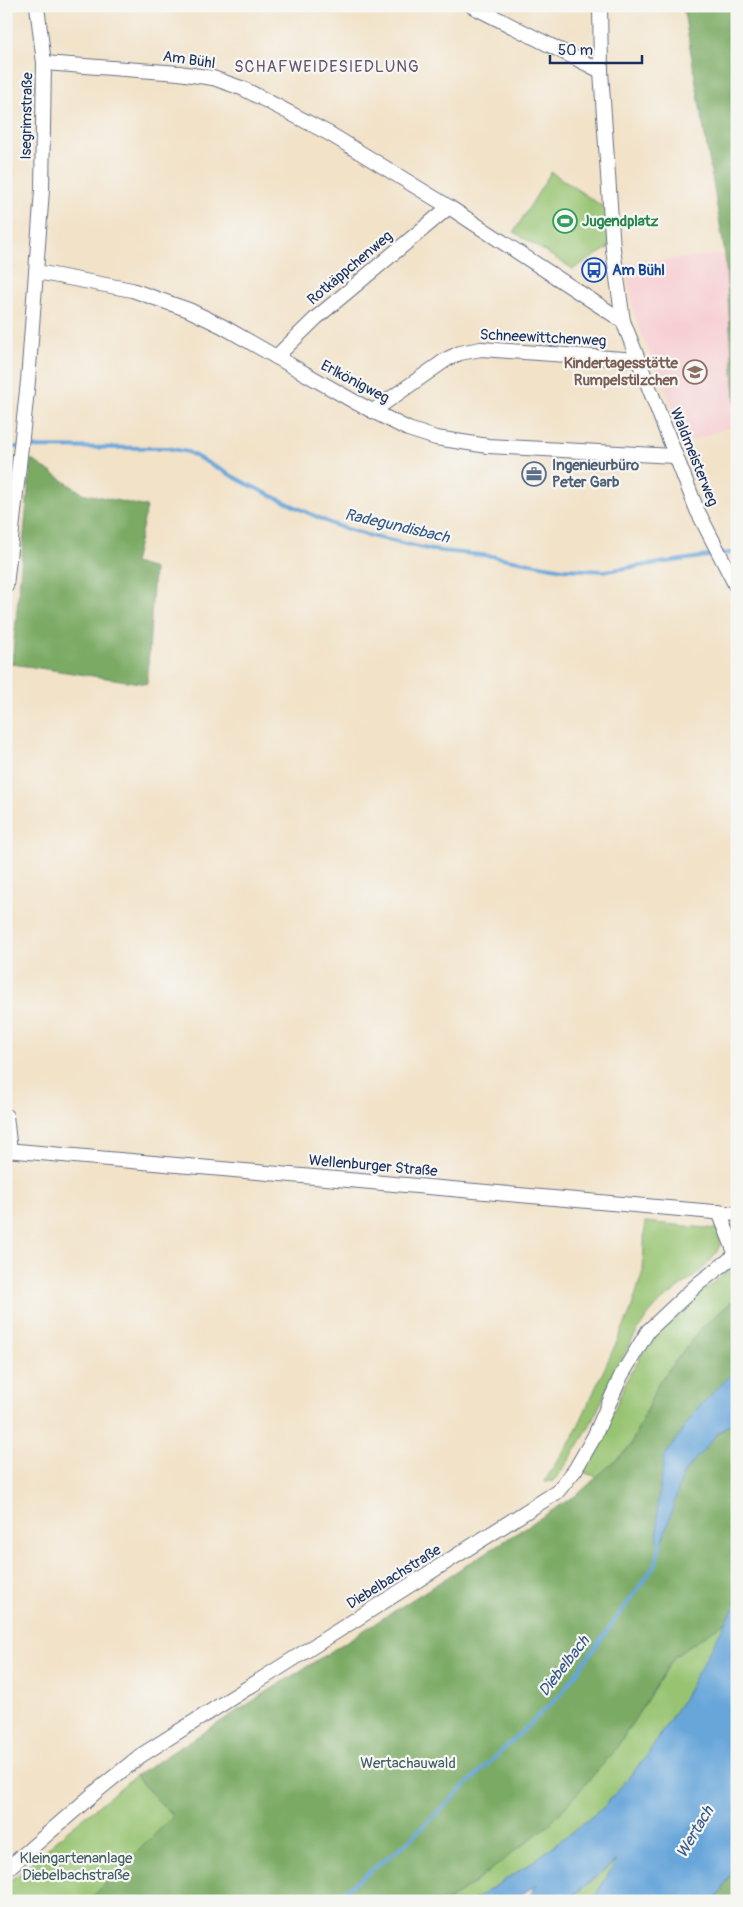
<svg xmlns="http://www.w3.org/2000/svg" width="743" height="1907" font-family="Pangolin,sans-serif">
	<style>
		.built { fill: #f7cfd3 }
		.green { fill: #98c472; stroke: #5a7a68 }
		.forest { fill: #7aaa64; stroke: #4a6c61 }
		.water { fill: #67a6da; stroke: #416a9c }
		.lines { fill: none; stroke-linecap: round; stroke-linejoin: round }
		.stream { stroke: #67a6da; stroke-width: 4 }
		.minor-casing { stroke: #666e83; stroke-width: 16 }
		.minor { stroke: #fff; stroke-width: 14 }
		.labels { text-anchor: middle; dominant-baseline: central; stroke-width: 4.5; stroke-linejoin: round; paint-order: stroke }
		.street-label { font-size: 15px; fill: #1b2f5e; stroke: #f6f6f2 }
		.leisure-label { font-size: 15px; font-weight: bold; fill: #27864d; stroke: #f6f6f2; text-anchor: start }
		.transit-label { font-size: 15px; font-weight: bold; fill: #164399; stroke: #f6f6f2; text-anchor: start }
		.education-label { font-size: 15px; font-weight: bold; fill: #785e54; stroke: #f6f6f2; text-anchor: end }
		.service-label { font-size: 15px; font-weight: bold; fill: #4e5e75; stroke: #f6f6f2; text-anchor: start }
		.park-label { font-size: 15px; fill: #405c64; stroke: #f6f6f2 }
		.neighbourhood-label { font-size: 16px; letter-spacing: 1px; fill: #67546e; stroke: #f6f6f2 }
		.water-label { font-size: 16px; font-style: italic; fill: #365989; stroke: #f6f6f2 }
	</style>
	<rect width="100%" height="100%" fill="#f6f6f2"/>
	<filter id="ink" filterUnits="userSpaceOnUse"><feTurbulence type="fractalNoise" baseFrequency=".02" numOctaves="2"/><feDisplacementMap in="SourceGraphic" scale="10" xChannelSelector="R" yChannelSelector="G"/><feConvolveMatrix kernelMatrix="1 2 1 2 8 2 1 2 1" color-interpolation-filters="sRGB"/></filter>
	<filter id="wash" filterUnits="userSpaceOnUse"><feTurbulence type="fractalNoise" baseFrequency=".0096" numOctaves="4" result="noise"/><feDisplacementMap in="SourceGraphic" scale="20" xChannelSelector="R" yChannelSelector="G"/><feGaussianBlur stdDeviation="1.12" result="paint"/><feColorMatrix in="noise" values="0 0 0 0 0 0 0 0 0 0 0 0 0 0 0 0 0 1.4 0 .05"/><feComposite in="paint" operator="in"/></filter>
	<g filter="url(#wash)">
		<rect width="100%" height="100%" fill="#f2e2c8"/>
		<path class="built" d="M725,254L736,425L688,442L635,319L625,264Z"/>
		<g class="green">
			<path d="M551,172L608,210L610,247L573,269L514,232Z"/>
			<path d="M645,1222L717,1229L721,1239C720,1243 719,1249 716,1253C703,1276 664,1293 646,1318C610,1370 595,1433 553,1481L544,1482L574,1435L630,1313L643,1271Z"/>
			<path d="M737,1263V1297L700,1330L659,1382L630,1447L598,1477L585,1473L582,1470L601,1440L628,1377L645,1349L667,1321Z"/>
			<path d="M728,1620L680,1704L646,1757L603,1808L530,1864L472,1901H447L473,1884L613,1753L675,1656Z"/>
			<path d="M135,1776L173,1816L88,1901H6V1885L68,1830Z"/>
			<path d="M618,1859L592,1901H566L572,1897Z"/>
		</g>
		<g class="forest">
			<path d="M683,6H737V427L725,254Z"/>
			<path d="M31,459L82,493L147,507L134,563L154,569L147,684L12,664Z"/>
			<path d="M737,1297V1369L697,1409L679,1484C688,1459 715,1435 737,1419V1602L728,1620L675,1656L613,1753L551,1823L473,1884L447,1901H88L173,1816L135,1776L578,1494L630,1447L659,1382L700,1330Z"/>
			<path d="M737,1865V1901H715Z"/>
		</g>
		<g class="water">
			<path d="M737,1369V1419L718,1433L683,1474L662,1543L658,1542L657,1508L664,1457L697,1409Z"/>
			<path d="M737,1602V1865L715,1901H592L617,1860L566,1901H526L537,1884C510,1904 504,1901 472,1901L530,1864L603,1808L646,1757L680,1704Z"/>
		</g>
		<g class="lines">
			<g class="stream">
				<path d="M6,447L167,448L188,452L247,484L332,524L366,535L432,550L491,556L563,569L606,571L715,555"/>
				<path d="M722,554L737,552"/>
				<path d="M332,1901L405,1844L561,1694L656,1564L661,1539"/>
			</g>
		</g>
	</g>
	<g filter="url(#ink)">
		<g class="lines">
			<g class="minor-casing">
				<g id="minor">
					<path d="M472,6L601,71"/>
					<path d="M600,6L601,71L613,249L623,321L697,510L737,588"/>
					<path d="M44,63L179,73L213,78L244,89L330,134L449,207L623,321"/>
					<path d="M37,272L132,290L189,310L222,326L355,402L408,429L436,438L488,446L674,456"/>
					<path d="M276,357L316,318L449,207"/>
					<path d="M373,411L447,359L460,353L481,349L638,360"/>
					<path d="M6,586L28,381L42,190L44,63L37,6"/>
					<path d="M6,1116L10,1151"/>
					<path d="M6,1150L737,1214"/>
					<path d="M719,1212L736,1255"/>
					<path d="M6,1870L98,1790L140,1756L557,1492L575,1470L594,1437L621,1376L648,1331L699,1283L737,1254"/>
				</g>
			</g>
			<use href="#minor" class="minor"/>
		</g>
	</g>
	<defs>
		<g id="stadium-ring" transform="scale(1.25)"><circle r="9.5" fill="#f6f6f2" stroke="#2e9e5b" stroke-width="1.5"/><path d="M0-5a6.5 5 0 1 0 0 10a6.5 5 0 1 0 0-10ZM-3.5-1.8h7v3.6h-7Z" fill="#2e9e5b"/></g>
		<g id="bus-ring" transform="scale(1.25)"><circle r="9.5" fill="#f6f6f2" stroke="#1a4fb4" stroke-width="1.5"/><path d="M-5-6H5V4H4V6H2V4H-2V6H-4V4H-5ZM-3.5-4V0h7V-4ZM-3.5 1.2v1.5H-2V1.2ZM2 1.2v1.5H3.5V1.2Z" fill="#1a4fb4"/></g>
		<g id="school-ring" transform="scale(1.25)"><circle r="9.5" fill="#f6f6f2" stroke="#8d6e63" stroke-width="1.5"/><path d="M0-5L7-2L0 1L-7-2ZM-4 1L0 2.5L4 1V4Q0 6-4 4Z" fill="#8d6e63"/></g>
		<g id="office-ring" transform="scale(1.25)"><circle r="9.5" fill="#f6f6f2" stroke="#5c6f8a" stroke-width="1.5"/><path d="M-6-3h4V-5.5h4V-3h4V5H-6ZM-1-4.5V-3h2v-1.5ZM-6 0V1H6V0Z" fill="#5c6f8a"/></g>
	</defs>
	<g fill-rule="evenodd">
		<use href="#stadium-ring" x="565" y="221"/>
		<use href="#bus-ring" x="594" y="270"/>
		<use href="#school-ring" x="695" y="372"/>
		<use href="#office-ring" x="534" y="474"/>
	</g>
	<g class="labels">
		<g class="street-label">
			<text transform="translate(189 60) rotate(8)">Am Bühl</text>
			<text transform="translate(27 116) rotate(-89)">Isegrimstraße</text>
			<text transform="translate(350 268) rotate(-40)">Rotkäppchenweg</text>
			<text transform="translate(543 338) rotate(3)">Schneewittchenweg</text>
			<text transform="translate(355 382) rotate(28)">Erlkönigweg</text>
			<text transform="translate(694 457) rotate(68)">Waldmeisterweg</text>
			<text transform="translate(373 1166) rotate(5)">Wellenburger Straße</text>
			<text transform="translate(394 1577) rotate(-32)">Diebelbachstraße</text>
		</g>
		<g class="leisure-label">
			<text x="582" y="221">Jugendplatz</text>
		</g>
		<g class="transit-label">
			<text x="612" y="270">Am Bühl</text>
		</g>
		<g class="education-label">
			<text x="678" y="363">Kindertagesstätte<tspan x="678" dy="17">Rumpelstilzchen</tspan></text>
		</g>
		<g class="service-label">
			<text x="552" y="465">Ingenieurbüro<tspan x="552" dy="17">Peter Garb</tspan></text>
		</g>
		<g class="park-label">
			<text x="408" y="1763">Wertachauwald</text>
			<text x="76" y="1858">Kleingartenanlage<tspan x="76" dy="17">Diebelbachstraße</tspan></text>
		</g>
		<g class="neighbourhood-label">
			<text x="327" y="67">SCHAFWEIDESIEDLUNG</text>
		</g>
		<g class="water-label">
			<text transform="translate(397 526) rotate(13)">Radegundisbach</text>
			<text transform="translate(564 1666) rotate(-52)">Diebelbach</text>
			<text transform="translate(695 1832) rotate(-59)">Wertach</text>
		</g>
	</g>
	<rect width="743" height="1907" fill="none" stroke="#f6f6f2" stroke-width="25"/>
	<path d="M550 55v8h92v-8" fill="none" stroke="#1b2f5e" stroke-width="2.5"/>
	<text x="558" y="55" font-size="15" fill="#1b2f5e" stroke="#f6f6f2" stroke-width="4" paint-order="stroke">50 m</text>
</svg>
